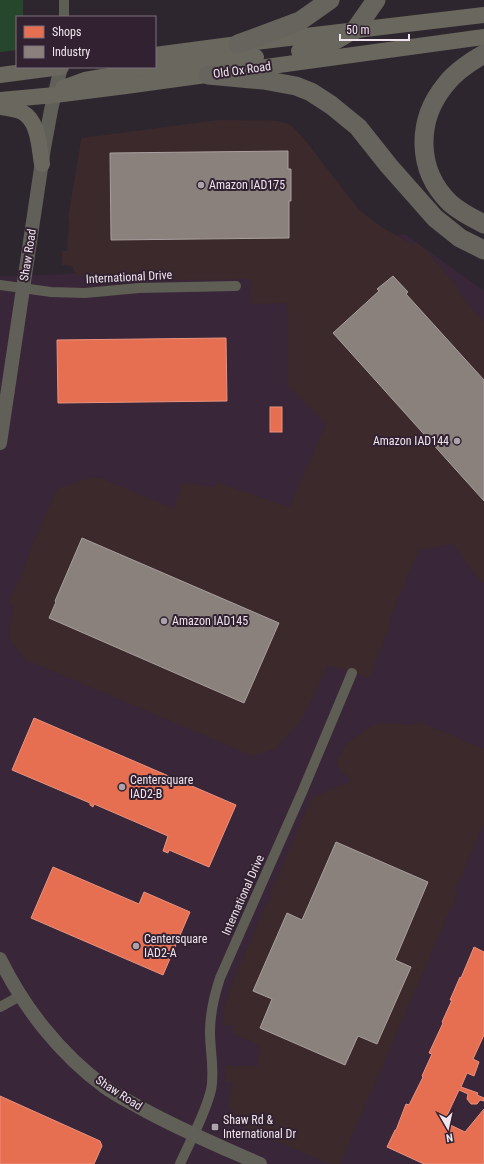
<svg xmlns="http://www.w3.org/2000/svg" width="484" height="1164" font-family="'Roboto Condensed',sans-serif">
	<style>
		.built { fill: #392638 }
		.industrial { fill: #3b292c }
		.green { fill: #27472c }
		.shops { fill: #e76f51; stroke: #ea9280 }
		.industry { fill: #8a817c; stroke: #a99f9e }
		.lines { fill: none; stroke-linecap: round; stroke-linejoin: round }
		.street { stroke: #5e5e55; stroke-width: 10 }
		.secondary { stroke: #616058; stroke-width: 14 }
		.primary { stroke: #6a675e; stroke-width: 16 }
		.highway { stroke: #66645c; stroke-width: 19 }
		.poi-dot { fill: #aca2ab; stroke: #322231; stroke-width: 1.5 }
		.labels { text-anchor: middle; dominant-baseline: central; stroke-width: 4; stroke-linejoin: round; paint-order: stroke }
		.street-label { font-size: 12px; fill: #f0e5ef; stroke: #322231 }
		.poi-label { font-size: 12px; fill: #f0e5ef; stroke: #322231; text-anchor: start }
	</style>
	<rect width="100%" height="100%" fill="#2e262e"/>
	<path class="built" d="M405,234L484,291V1164H0V276L52,275L269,257Z"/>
	<g class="industrial">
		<path d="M218,120L276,121L286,123L292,126L305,140L359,210L383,228L412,244H419L427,251L457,286L461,295L484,321V584L470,569L463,557L453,544L419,550L390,619L388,632L374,663L370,679L342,668L341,670L328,665L302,719L276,749L253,756L24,659L8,637L13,605L8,603L20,578L35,538L57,489L90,478L99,477L174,509L182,483L215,487L217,482L289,507L326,424L287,385V306L284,303L250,304L251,279L110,281L92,276L76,275L72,266L62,265V251H67L69,222L68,218L81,140L82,138Z"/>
		<path d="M420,722L484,749V823L455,891L458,892L340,1164H328L238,1124L228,1104L232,1082H225L226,1066H258L259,1045L233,1033V1025H223L225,1006L230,988L267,902L269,903L272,895L270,894L312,797L350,782L347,774L343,776L336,761L347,743L370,727L377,724L389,723L410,725Z"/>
	</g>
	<path class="green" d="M0,0H23V17H17V50L0,52Z"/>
	<g class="shops">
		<path d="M226,338L227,401L58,403L57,340Z"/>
		<rect x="270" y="407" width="12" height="25"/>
		<path d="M34,718L236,805L209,867L169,850L168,853L163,851L168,836L94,804L93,807L90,805V803L12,770Z"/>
		<path d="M53,867L139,904L144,892L190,912L163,975L31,918Z"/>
		<path d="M474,947L484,952V1035L473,1059L479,1062L474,1076L467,1073L461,1087L478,1093L477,1095L484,1098V1101L480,1100L477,1104H471L467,1099L468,1094L459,1090L444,1122L465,1132L484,1109V1164H424L387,1147L395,1130H396L406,1104L409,1105L423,1077L422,1076L432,1054L429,1053L443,1023L442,1022L452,1000H450L460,977L461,978Z"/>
		<path d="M0,1096L100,1141L102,1146L94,1164H0Z"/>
	</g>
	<g class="industry">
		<path d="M288,151V169H291V201H289V238L111,240L110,153Z"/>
		<path d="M393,276L408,292L406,294L484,380V501L333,333L379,291L377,289Z"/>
		<path d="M82,538L279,623L244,703L49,618L56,602L55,601Z"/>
		<path d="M336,842L428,882L395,960L411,967L377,1044L358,1036L345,1065L260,1028L272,999L253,991L287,913L302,920Z"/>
	</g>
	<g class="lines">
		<g class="street">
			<path d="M64,0V17"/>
			<path d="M0,285L51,292L85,293L139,288L236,286"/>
			<path d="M0,1007L20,996"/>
			<path d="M180,1164C190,1141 205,1115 211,1090C215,1071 210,1052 210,1032C210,1014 214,996 220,978L303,790L352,673"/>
		</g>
		<g class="secondary">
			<path d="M0,443L44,148L51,110L61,67"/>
			<path d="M0,959C24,1008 60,1054 105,1087C116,1095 128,1101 139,1107C178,1129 219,1146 260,1164"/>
		</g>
		<g class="primary">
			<path d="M299,51C320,49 332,45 350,33"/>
			<path d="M155,55L238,44L484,15"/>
			<path d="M0,75L61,67"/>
			<path d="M63,88L85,80L102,77L256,57"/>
			<path d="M0,100L55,95L126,86L484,37"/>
			<path d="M0,107C7,108 15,109 22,112C39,121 39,147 42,164"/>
		</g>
		<g class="highway">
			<path d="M355,30L376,0"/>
			<path d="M238,44L300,21L330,0"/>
			<path d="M484,54C470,62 456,71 446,84C416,120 416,170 450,203C460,212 472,218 484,224"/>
			<path d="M208,75L263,80L296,86L311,92L331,105L358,127L389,166L435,218L460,238L484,250"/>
		</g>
	</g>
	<g class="poi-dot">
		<circle cx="201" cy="185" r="4"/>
		<circle cx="457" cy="441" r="4"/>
		<circle cx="164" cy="621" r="4"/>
		<circle cx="122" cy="787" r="4"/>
		<circle cx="136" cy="946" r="4"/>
		<rect x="211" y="1123" width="8" height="8" rx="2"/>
	</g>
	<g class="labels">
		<g class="street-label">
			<text transform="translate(242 70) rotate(-8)">Old Ox Road</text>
			<text transform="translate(28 255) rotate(-81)">Shaw Road</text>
			<text transform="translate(129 277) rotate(-3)">International Drive</text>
			<text transform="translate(243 895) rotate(-66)">International Drive</text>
			<text transform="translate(119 1093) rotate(33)">Shaw Road</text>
		</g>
		<g class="poi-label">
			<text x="209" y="185">Amazon IAD175</text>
			<text x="449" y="441" text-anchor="end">Amazon IAD144</text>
			<text x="172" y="621">Amazon IAD145</text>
			<text x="130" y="780">Centersquare<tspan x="130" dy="14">IAD2-B</tspan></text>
			<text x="144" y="939">Centersquare<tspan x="144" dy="14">IAD2-A</tspan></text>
			<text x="223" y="1120">Shaw Rd &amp;<tspan x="223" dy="14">International Dr</tspan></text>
		</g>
	</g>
	<rect x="16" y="16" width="140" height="52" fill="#322231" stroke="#7e707d"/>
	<rect x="24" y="26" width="20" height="12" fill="#e76f51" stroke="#7e707d"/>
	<text x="52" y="36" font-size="12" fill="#f0e5ef">Shops</text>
	<rect x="24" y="46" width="20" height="12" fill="#8a817c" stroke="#7e707d"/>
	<text x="52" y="56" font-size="12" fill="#f0e5ef">Industry</text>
	<g transform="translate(448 1128) rotate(171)" stroke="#322231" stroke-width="3" paint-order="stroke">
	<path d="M0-3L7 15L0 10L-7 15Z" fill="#f0e5ef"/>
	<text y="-6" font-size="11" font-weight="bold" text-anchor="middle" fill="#f0e5ef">N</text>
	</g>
	<path d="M340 34v6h69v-6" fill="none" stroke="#f0e5ef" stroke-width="2"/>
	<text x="346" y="34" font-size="12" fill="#f0e5ef" stroke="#322231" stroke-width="3" paint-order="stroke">50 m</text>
</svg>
